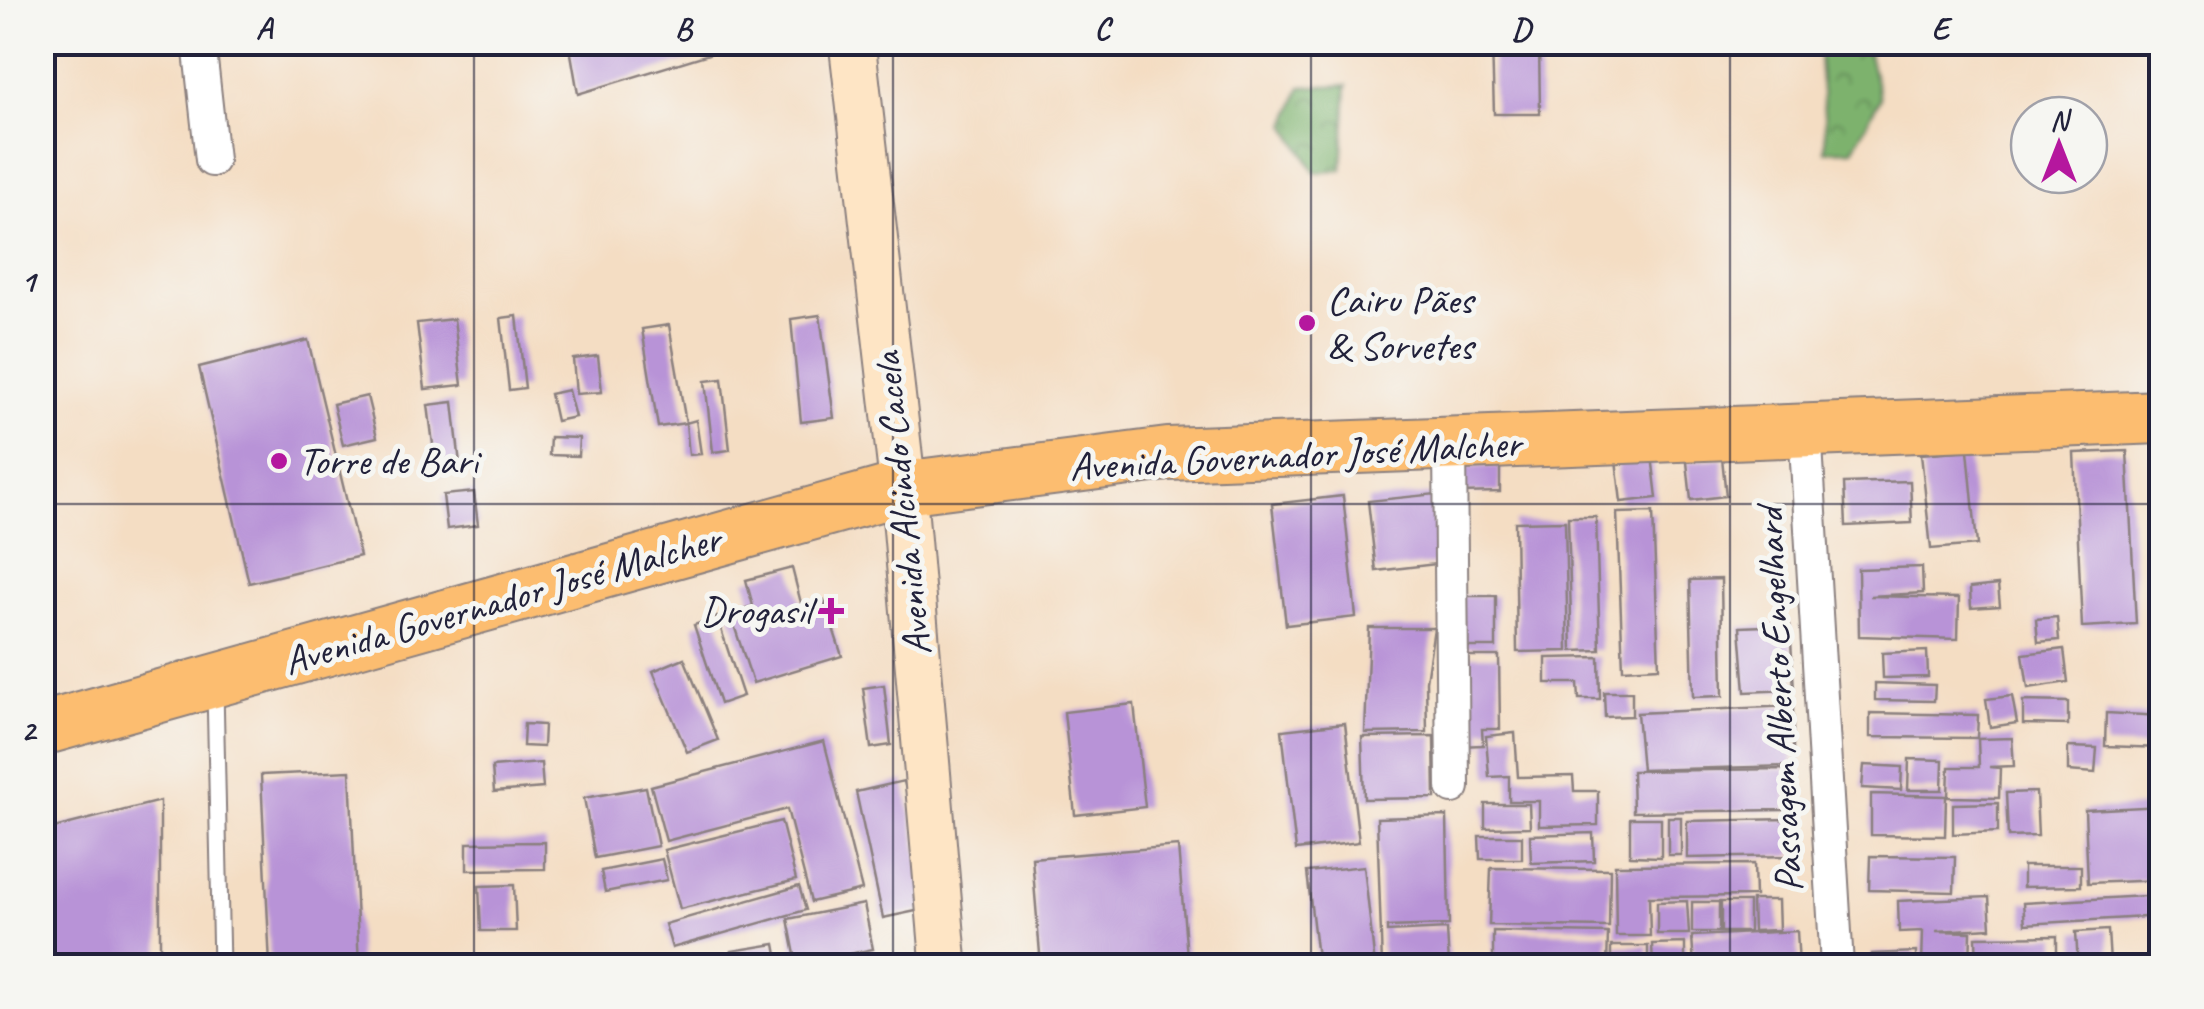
<svg xmlns="http://www.w3.org/2000/svg" width="2204" height="1009" font-family="Caveat,sans-serif">
	<style>
		.forest { fill: url(#forest-crowns); stroke: #506a54; stroke-width: 2.5 }
		.building { fill: #b893d7 }
		.lines { fill: none; stroke-linecap: round; stroke-linejoin: round }
		.lane-casing { stroke: #8b807f; stroke-width: 19 }
		.street-casing { stroke: #8b807f; stroke-width: 36 }
		.secondary-casing { stroke: #8b807f; stroke-width: 49 }
		.primary-casing { stroke: #8b807f; stroke-width: 56 }
		.lane { stroke: #fff; stroke-width: 15 }
		.street { stroke: #fff; stroke-width: 32 }
		.secondary { stroke: #fee5c5; stroke-width: 45 }
		.primary { stroke: #fcbd6f; stroke-width: 52 }
		.grid { fill: none; stroke: #22223b; stroke-width: 2.5; stroke-opacity: 0.55 }
		.poi-dot { fill: #b5179e; stroke: #f6f6f2; stroke-width: 4 }
		.labels { text-anchor: middle; dominant-baseline: central; stroke-width: 10; stroke-linejoin: round; paint-order: stroke }
		.poi-label { font-size: 40px; fill: #22223b; stroke: #f6f6f2; text-anchor: start }
		.street-label { font-size: 40px; fill: #22223b; stroke: #f6f6f2 }
		.neatline { fill: none; stroke: #22223b; stroke-width: 4 }
		.grid-label { font-size: 32px; text-anchor: middle; font-weight: bold; fill: #22223b }
	</style>
	<defs>
		<pattern id="forest-crowns" width="20" height="18" patternUnits="userSpaceOnUse" patternTransform="scale(2.5)"><rect width="20" height="18" fill="#7db26d"/><path d="M2 6a3 3 0 1 1 6 0M12 15a3 3 0 1 1 6 0" fill="none" stroke="#66905b"/></pattern>
	</defs>
	<rect width="100%" height="100%" fill="#f6f6f2"/>
	<filter id="ink" filterUnits="userSpaceOnUse"><feTurbulence type="fractalNoise" baseFrequency=".01" numOctaves="2"/><feDisplacementMap in="SourceGraphic" scale="20" xChannelSelector="R" yChannelSelector="G"/><feConvolveMatrix kernelMatrix="1 2 1 2 8 2 1 2 1" color-interpolation-filters="sRGB"/></filter>
	<filter id="wash" filterUnits="userSpaceOnUse"><feTurbulence type="fractalNoise" baseFrequency=".0048" numOctaves="4" result="noise"/><feDisplacementMap in="SourceGraphic" scale="40" xChannelSelector="R" yChannelSelector="G"/><feGaussianBlur stdDeviation="2.25" result="paint"/><feColorMatrix in="noise" values="0 0 0 0 0 0 0 0 0 0 0 0 0 0 0 0 0 1.4 0 .05"/><feComposite in="paint" operator="in"/></filter>
	<g filter="url(#wash)">
		<rect width="100%" height="100%" fill="#f4ddc3"/>
		<g class="forest">
			<path d="M1866,43L1880,98L1853,150L1825,151C1827,115 1819,84 1819,48Z"/>
			<path d="M1347,85L1342,170L1315,173L1287,125L1301,87Z"/>
		</g>
		<g id="blocks">
			<g class="building">
				<path d="M569,42H744L745,43L578,94Z"/>
				<path d="M1492,42H1539L1540,114H1494Z"/>
				<path d="M820,315L834,418L801,422L791,319Z"/>
				<path d="M517,316L525,388L509,390L501,318Z"/>
				<path d="M454,319L462,385L425,389L417,323Z"/>
				<path d="M669,325L686,423L696,420L701,454L689,455L686,423L658,427L642,329Z"/>
				<path d="M308,340L360,556L249,583L199,367Z"/>
				<path d="M598,356L602,392L576,394L573,359Z"/>
				<path d="M722,379L730,450L713,452L705,381Z"/>
				<path d="M568,390L575,417L556,421L550,394Z"/>
				<path d="M367,396L377,437L343,445L333,404Z"/>
				<path d="M453,402L461,473L437,476L428,405Z"/>
				<path d="M550,437L579,438L578,456L549,455Z"/>
				<path d="M1651,447L1657,498L1621,502L1615,451Z"/>
				<path d="M1968,450L1977,545L1931,549L1921,454Z"/>
				<path d="M2127,451L2136,624L2082,627L2074,453Z"/>
				<path d="M2155,455H2162V556H2158Z"/>
				<path d="M1722,458L1726,496L1691,500L1687,462Z"/>
				<path d="M1500,466V492L1458,493L1457,467Z"/>
				<path d="M1910,481L1912,523L1846,526L1844,483Z"/>
				<path d="M474,492L478,525L447,529L443,495Z"/>
				<path d="M1436,494L1445,563L1376,571L1368,501Z"/>
				<path d="M1343,496L1356,617L1286,625L1272,504Z"/>
				<path d="M1653,512L1659,667L1623,669L1617,513Z"/>
				<path d="M1568,517H1596L1600,650L1572,651Z"/>
				<path d="M1565,521L1568,651L1517,652L1515,522Z"/>
				<path d="M1922,567L1923,593L1870,596L1959,598L1958,639L1859,636L1858,569Z"/>
				<path d="M792,568L802,607L824,600L842,656L753,683L730,613L753,606L746,580Z"/>
				<path d="M1721,579L1723,696L1693,697L1690,580Z"/>
				<path d="M1998,585L2000,606L1971,608L1970,588Z"/>
				<path d="M1457,596H1496V647H1458Z"/>
				<path d="M717,617L743,696L720,704L694,625Z"/>
				<path d="M2057,617L2059,640L2038,642L2036,619Z"/>
				<path d="M1790,625L1794,690L1745,692L1740,627Z"/>
				<path d="M1369,628H1434L1426,681L1427,732L1365,733Z"/>
				<path d="M2064,649L2068,682L2028,688L2023,654Z"/>
				<path d="M1927,651L1928,677L1883,678L1882,653Z"/>
				<path d="M1457,656H1499L1500,729H1482L1483,745L1458,746Z"/>
				<path d="M1599,657L1600,699H1579L1578,683H1546V658Z"/>
				<path d="M684,658L718,740L687,752L653,671Z"/>
				<path d="M1875,683L1935,685L1934,701L1875,700Z"/>
				<path d="M884,685L891,745L871,748L863,688Z"/>
				<path d="M1604,692H1632V716L1605,717Z"/>
				<path d="M2012,696L2017,723L1990,727L1986,699Z"/>
				<path d="M2023,701L2068,702V725L2023,724Z"/>
				<path d="M1134,704L1145,807L1075,815L1064,712Z"/>
				<path d="M1793,706V766L1642,770L1637,713Z"/>
				<path d="M1870,713L1978,715L1977,738L1870,737Z"/>
				<path d="M2106,713L2162,716V748L2105,746Z"/>
				<path d="M1345,723L1359,842L1296,850L1282,730Z"/>
				<path d="M524,724L544,725L543,747L523,746Z"/>
				<path d="M1515,733L1518,777L1573,776L1574,791H1598V825L1539,826V801H1509V776L1489,777L1486,736Z"/>
				<path d="M1434,736L1435,798L1364,799L1362,737Z"/>
				<path d="M2012,738L2014,766L1989,767L2000,768L1999,798L1948,797L1949,767H1979L1978,739Z"/>
				<path d="M824,741L862,890L811,902L787,809L666,841L651,786Z"/>
				<path d="M2068,747L2097,748L2095,773L2068,771Z"/>
				<path d="M1909,759L1943,760L1942,790H1908Z"/>
				<path d="M541,763L543,788L494,792L492,767Z"/>
				<path d="M1864,765L1902,767L1901,790L1862,788Z"/>
				<path d="M1787,769V810L1633,812L1632,771Z"/>
				<path d="M350,771L359,966H270L261,775Z"/>
				<path d="M904,781L930,908L883,918L856,792Z"/>
				<path d="M646,787L658,846L595,858L584,798Z"/>
				<path d="M2036,792L2038,836L2008,837L2006,793Z"/>
				<path d="M1871,794L1946,796L1945,836L1871,835Z"/>
				<path d="M160,801V966H42V831Z"/>
				<path d="M1998,803V832L1953,834V804Z"/>
				<path d="M1485,804H1529L1530,827L1485,828Z"/>
				<path d="M2162,806V880L2088,883L2085,810Z"/>
				<path d="M1447,816L1449,925L1387,927V932L1447,929L1449,966H1382L1377,818Z"/>
				<rect x="1668" y="817" width="13" height="38"/>
				<path d="M1630,818H1661V857L1630,856Z"/>
				<path d="M1791,819L1792,856L1687,858V821Z"/>
				<path d="M781,821L796,880L680,909L664,850Z"/>
				<path d="M1593,833L1594,861L1531,863L1530,835Z"/>
				<path d="M1479,836H1522V859H1480Z"/>
				<path d="M545,842V869L467,870V843Z"/>
				<path d="M1178,846L1187,957L1041,966L1032,858Z"/>
				<path d="M1870,856L1955,857L1954,892L1869,890Z"/>
				<path d="M662,859L667,880L605,892L601,871Z"/>
				<path d="M1754,864L1755,896L1649,897L1650,936H1616L1615,865Z"/>
				<path d="M1364,866L1375,966H1318L1307,872Z"/>
				<path d="M2023,866H2081V886L2023,887Z"/>
				<path d="M1491,868L1610,869L1609,927L1489,925Z"/>
				<path d="M514,885L516,931H481L479,886Z"/>
				<path d="M799,886L806,910L672,948L665,924Z"/>
				<path d="M2162,895V916L2025,924L2023,903Z"/>
				<path d="M1989,897L1991,928L1936,931L1971,932L1970,966H1922L1923,931L1899,932L1898,901Z"/>
				<path d="M1752,900H1778L1779,930L1753,931Z"/>
				<path d="M1687,901L1689,934H1657V902Z"/>
				<rect x="1692" y="902" width="27" height="30"/>
				<rect x="1721" y="902" width="28" height="30"/>
				<path d="M864,904L873,949L797,965L788,919Z"/>
				<path d="M2108,930L2110,963L2078,965L2076,932Z"/>
				<path d="M1493,931L1608,933L1607,966H1493Z"/>
				<path d="M1797,931L1799,966H1694L1692,936Z"/>
				<path d="M2162,933V966H2157L2156,934Z"/>
				<path d="M2057,936V966H1977L1976,937Z"/>
				<path d="M1685,943V966H1653L1652,944Z"/>
				<path d="M775,944L779,966H735L732,951Z"/>
				<rect x="1611" y="946" width="37" height="20"/>
				<path d="M1916,952V966H1873L1872,954Z"/>
				<path d="M723,956L724,966H674L673,963Z"/>
			</g>
		</g>
	</g>
	<g filter="url(#ink)">
		<use href="#blocks" fill-opacity="0" stroke="#8b807f" stroke-width="2.5"/>
		<g class="lines">
			<g class="lane-casing">
				<path id="lane" d="M215,689L221,966"/>
			</g>
			<g class="street-casing">
				<g id="street">
					<path d="M199,42L212,160"/>
					<path d="M1805,428L1837,966"/>
					<path d="M1450,445L1453,787"/>
				</g>
			</g>
			<g class="secondary-casing">
				<path id="secondary" d="M852,42L903,488L944,966"/>
			</g>
			<g class="primary-casing">
				<path id="primary" d="M42,729L903,488L1168,454L2162,417"/>
			</g>
			<use href="#lane" class="lane"/>
			<use href="#street" class="street"/>
			<use href="#secondary" class="secondary"/>
			<use href="#primary" class="primary"/>
		</g>
	</g>
	<path class="grid" d="M474,42V966M893,42V966M1311,42V966M1730,42V966M42,504H2162"/>
	<g class="poi-dot">
		<circle cx="1307" cy="323" r="10"/>
		<circle cx="279" cy="461" r="10"/>
		<path d="M826 596h10v10h10v10h-10v10h-10v-10h-10v-10h10z"/>
	</g>
	<g class="labels">
		<g class="poi-label">
			<text x="1327" y="300">Cairu Pães<tspan x="1327" dy="46">&amp; Sorvetes</tspan></text>
			<text x="299" y="461">Torre de Bari</text>
			<text x="811" y="611" text-anchor="end">Drogasil</text>
		</g>
		<g class="street-label">
			<text transform="translate(1295 455) rotate(-3)">Avenida Governador José Malcher</text>
			<text transform="translate(902 504) rotate(-96)">Avenida Alcindo Cacela</text>
			<text transform="translate(502 600) rotate(-16)">Avenida Governador José Malcher</text>
			<text transform="translate(1779 700) rotate(-93)">Passagem Alberto Engelhard</text>
		</g>
	</g>
	<rect width="2204" height="1009" fill="none" stroke="#f6f6f2" stroke-width="110"/>
	<g transform="translate(2059 145)"><circle r="48" fill="#f6f6f2" stroke="#a1a1a9" stroke-width="2.5"/>
	<path d="M0-8L18 38L0 25L-18 38Z" fill="#b5179e"/>
	<text y="-15" font-size="28" font-weight="bold" text-anchor="middle" fill="#22223b">N</text>
	</g>
	<rect x="55" y="55" width="2094" height="899" class="neatline"/>
	<g class="grid-label">
		<text x="264" y="39">A</text>
		<text x="683" y="39">B</text>
		<text x="1102" y="39">C</text>
		<text x="1521" y="39">D</text>
		<text x="1940" y="39">E</text>
		<text x="28" y="291">1</text>
		<text x="28" y="741">2</text>
	</g>
</svg>
